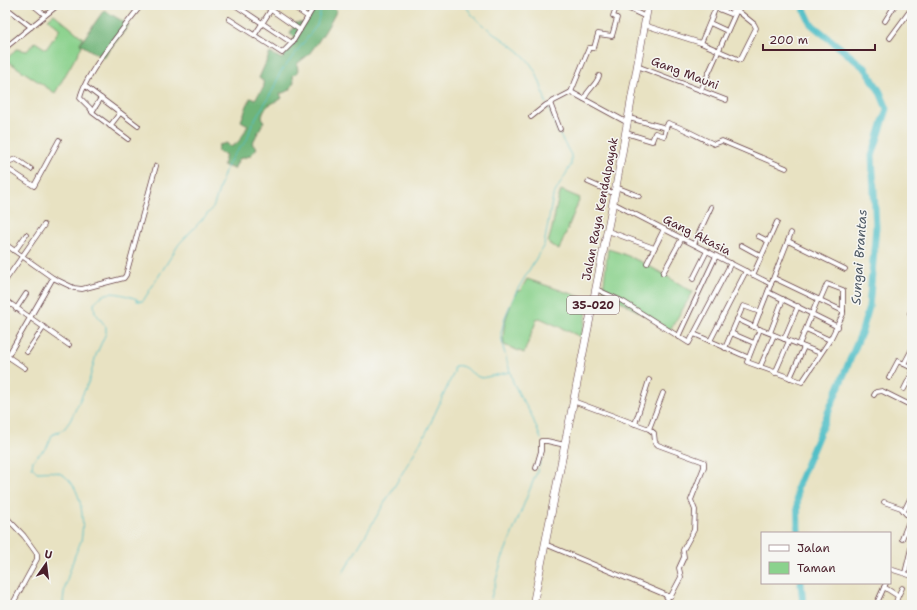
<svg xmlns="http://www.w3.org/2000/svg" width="917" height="610" font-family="'Shantell Sans',sans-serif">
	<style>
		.green { fill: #8bd28d; stroke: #6a785c }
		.forest { fill: #70b478; stroke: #5d6a52 }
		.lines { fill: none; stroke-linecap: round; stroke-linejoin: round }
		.stream { stroke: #51bfc7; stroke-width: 1 }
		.river { stroke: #51bfc7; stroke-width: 7 }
		.street-casing { stroke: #623c42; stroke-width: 5.5 }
		.primary-casing { stroke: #623c42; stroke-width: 8 }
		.street { stroke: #fff; stroke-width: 4 }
		.primary { stroke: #fff; stroke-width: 7 }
		.labels { text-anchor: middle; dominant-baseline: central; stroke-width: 3; stroke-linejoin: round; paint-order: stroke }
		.shield { fill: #f6f6f2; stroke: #7e6067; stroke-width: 1 }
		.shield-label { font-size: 11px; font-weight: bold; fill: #4a1f2b }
		.street-label { font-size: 12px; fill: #4a1f2b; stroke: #f6f6f2 }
		.water-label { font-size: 13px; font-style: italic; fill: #4c5762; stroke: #f6f6f2 }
	</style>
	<rect width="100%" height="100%" fill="#f6f6f2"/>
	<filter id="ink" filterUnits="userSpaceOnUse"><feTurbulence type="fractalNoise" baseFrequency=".025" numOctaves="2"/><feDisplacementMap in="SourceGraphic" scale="8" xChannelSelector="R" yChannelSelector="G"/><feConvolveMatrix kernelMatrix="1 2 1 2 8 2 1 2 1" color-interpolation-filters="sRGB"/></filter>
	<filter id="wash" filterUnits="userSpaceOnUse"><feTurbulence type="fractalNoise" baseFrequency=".012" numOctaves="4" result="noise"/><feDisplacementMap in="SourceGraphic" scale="16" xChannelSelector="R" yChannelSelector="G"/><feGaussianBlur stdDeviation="0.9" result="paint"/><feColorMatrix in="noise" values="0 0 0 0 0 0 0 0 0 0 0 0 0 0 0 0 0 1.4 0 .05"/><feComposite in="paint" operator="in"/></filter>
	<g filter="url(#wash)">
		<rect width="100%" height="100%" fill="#e8e2c2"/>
		<g class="green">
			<path d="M54,14L83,38L80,43L82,46L55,93L6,60L16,49L27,51L35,42L46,49L60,29L48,19Z"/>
			<path d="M561,190L580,198L559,250L548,243C554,225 555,207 561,190Z"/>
			<path d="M608,249C638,257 666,276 693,292L670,330L603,291Z"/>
			<path d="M527,279L590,300L581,337L540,318L537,319L524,353L504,345C501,325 509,309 517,291H520Z"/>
		</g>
		<g class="forest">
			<path d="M312,5H333V8L337,10C329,26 320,40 309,54C305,58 301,60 297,64L298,71L293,76L294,82L290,90L280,94L282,98L269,105L264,110L262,117L264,121L252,144L257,148L250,156L239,159L234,169L223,165L226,155L217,151L219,145L227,143L230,147C240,144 244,133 248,125L241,121L250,98L255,99L264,87L263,81L259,78L270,53L282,59L295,37L290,34L295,23H306Z"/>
			<path d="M104,10L129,25L103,58L80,44Z"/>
		</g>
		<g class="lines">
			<g class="stream">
				<path d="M465,5L473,16L484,26"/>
				<path d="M487,28C501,39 522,50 532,66C539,77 543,91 546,103"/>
				<path d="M541,439L531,414L520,396L513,382L503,347L501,333L505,317L516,292L544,245L553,196L571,165V155L558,132L548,106"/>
				<path d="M539,466L542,454"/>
				<path d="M343,573L426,433L454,372V366C466,363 471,376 482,378L510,372"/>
				<path d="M63,605C63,589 69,573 74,558C76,552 79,546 81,541C85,521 82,484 61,474C53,470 46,472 37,472L32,467L33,460L47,447L52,435L64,429L70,421L89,381L96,355L106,333V327L95,312L94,304C104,287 121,294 137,299V301H143L179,244L213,208L225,171L232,157L247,140L252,124L273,90L280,73L317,25L322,5"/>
				<path d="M489,605L502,559L538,469"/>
			</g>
			<g class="river">
				<path d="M798,533L797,487L862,331L869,307L876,227L872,156L887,109L880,92L866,69L811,24L802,5"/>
				<path d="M801,583L803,605"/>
			</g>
		</g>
	</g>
	<g filter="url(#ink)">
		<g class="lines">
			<g class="street-casing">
				<g id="street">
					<path d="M33,5L45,15"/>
					<path d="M235,5L292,43"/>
					<path d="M264,5L300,30"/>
					<path d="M291,5L308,17"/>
					<path d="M621,5L646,17"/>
					<path d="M5,7L31,27"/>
					<path d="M716,8L731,14L736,5"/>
					<path d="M229,19L282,53L292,43L315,5"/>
					<path d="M885,21L895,5"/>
					<path d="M710,23L725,30"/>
					<path d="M644,25L701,43L740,60L756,28L754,24L738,11L736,12L701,90"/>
					<path d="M254,36L274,5"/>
					<path d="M890,38L912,8"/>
					<path d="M701,43L717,5"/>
					<path d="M5,48L58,5"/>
					<path d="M637,66L726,100"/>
					<path d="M85,86L138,126"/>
					<path d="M571,92L589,48H594L598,34L612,36L617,18L613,16L617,5"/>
					<path d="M584,99C589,87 596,86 599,76"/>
					<path d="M550,103L560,129"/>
					<path d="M92,112L101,98"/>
					<path d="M531,117L546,105L571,92L628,123"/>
					<path d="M110,126L120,113"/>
					<path d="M666,128L668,123C684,128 698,137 714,144L722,141L786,168"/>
					<path d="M626,133L652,141L655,133L664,136L666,128L629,118"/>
					<path d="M128,139L93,113L90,108L80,98C86,72 124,28 141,5"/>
					<path d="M5,163L16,159L31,169"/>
					<path d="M5,167L34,186L59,140"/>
					<path d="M588,182L615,194"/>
					<path d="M616,187L639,196"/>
					<path d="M613,203L771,284"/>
					<path d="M608,231L654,248"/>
					<path d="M791,233L754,327L820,353"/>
					<path d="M758,236L768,241"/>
					<path d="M788,241L845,269"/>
					<path d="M5,244L53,278L5,361"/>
					<path d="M694,244L711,207"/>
					<path d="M741,245L761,256"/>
					<path d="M15,251L26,235"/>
					<path d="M647,263L664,229"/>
					<path d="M663,273L682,238"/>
					<path d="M753,275L777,222"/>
					<path d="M53,278L74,288L82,289L124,278L126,275L156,166"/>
					<path d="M693,279L707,251"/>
					<path d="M5,281L44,225"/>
					<path d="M596,289L622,301L689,343L731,263"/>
					<path d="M768,292L838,327"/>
					<path d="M5,300L69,345"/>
					<path d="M820,300L827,284L843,290V311"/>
					<path d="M16,309L26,294"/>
					<path d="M910,313L912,309"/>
					<path d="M737,319L754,327"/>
					<path d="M760,329L747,362L802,382L830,340L843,314V311L774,278"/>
					<path d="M806,329L830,340"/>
					<path d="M731,333L754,343"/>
					<path d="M770,333L783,299"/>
					<path d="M694,334L747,357"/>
					<path d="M678,337L716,256"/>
					<path d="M784,339L798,306"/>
					<path d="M710,341L746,271"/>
					<path d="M799,345L818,299"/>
					<path d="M725,348L743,306L760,312"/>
					<path d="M27,352L44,327"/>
					<path d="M7,356L25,368"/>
					<path d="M904,364L912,349"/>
					<path d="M760,367L774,335"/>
					<path d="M775,373L789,341"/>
					<path d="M790,378L804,347"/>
					<path d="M889,378L898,361L912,368"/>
					<path d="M904,389L912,373"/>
					<path d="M874,395L876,392L882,391L912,406"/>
					<path d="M573,401L649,429L654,433L655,442L658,445L704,462V467L691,500L695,510L694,530L683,550L684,557L679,568L681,577L671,596H666"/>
					<path d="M635,424L649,380"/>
					<path d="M649,429L663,393"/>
					<path d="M536,468L541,451V441H547L565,445"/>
					<path d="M884,502L901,508L906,514L912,517"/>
					<path d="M904,511L912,495"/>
					<path d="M5,516L24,536L37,554V559L12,605"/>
					<path d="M902,539L911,516"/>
					<path d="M545,544L666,595L668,600L666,605"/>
					<path d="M890,569L912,576"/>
					<path d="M905,573L912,544"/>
					<path d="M884,587L898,596L902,588"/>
					<path d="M876,605L886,583"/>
					<path d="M895,605L898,596"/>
				</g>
			</g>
			<g class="primary-casing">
				<path id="primary" d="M533,605L616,187L648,5"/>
			</g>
			<use href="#street" class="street"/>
			<use href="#primary" class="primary"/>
		</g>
	</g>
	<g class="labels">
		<rect class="shield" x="567" y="296" width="52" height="18" rx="3"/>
		<g class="shield-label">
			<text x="593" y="305">35-020</text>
		</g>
		<g class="street-label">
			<text transform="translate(685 73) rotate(21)">Gang Mauni</text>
			<text transform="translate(600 209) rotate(-79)">Jalan Raya Kendalpayak</text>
			<text transform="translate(697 235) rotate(27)">Gang Akasia</text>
		</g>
		<g class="water-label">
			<text transform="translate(859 257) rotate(-86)">Sungai Brantas</text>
		</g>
	</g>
	<rect width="917" height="610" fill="none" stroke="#f6f6f2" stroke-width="20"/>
	<rect x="761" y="532" width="130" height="52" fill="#f6f6f2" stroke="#b1a0a2"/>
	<rect x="769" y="545" width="20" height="6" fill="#ffffff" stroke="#b1a0a2"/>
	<text x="797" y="552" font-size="12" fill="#4a1f2b">Jalan</text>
	<rect x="769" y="562" width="20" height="12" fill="#8bd28d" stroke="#b1a0a2"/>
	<text x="797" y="572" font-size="12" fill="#4a1f2b">Taman</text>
	<g transform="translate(46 564) rotate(14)" stroke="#f6f6f2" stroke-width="3" paint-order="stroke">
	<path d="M0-3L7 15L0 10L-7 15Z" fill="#4a1f2b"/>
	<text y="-6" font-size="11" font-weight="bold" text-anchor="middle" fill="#4a1f2b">U</text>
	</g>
	<path d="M763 44v6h112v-6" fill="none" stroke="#4a1f2b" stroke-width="2"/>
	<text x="769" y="44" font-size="12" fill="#4a1f2b" stroke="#f6f6f2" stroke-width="3" paint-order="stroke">200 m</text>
</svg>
